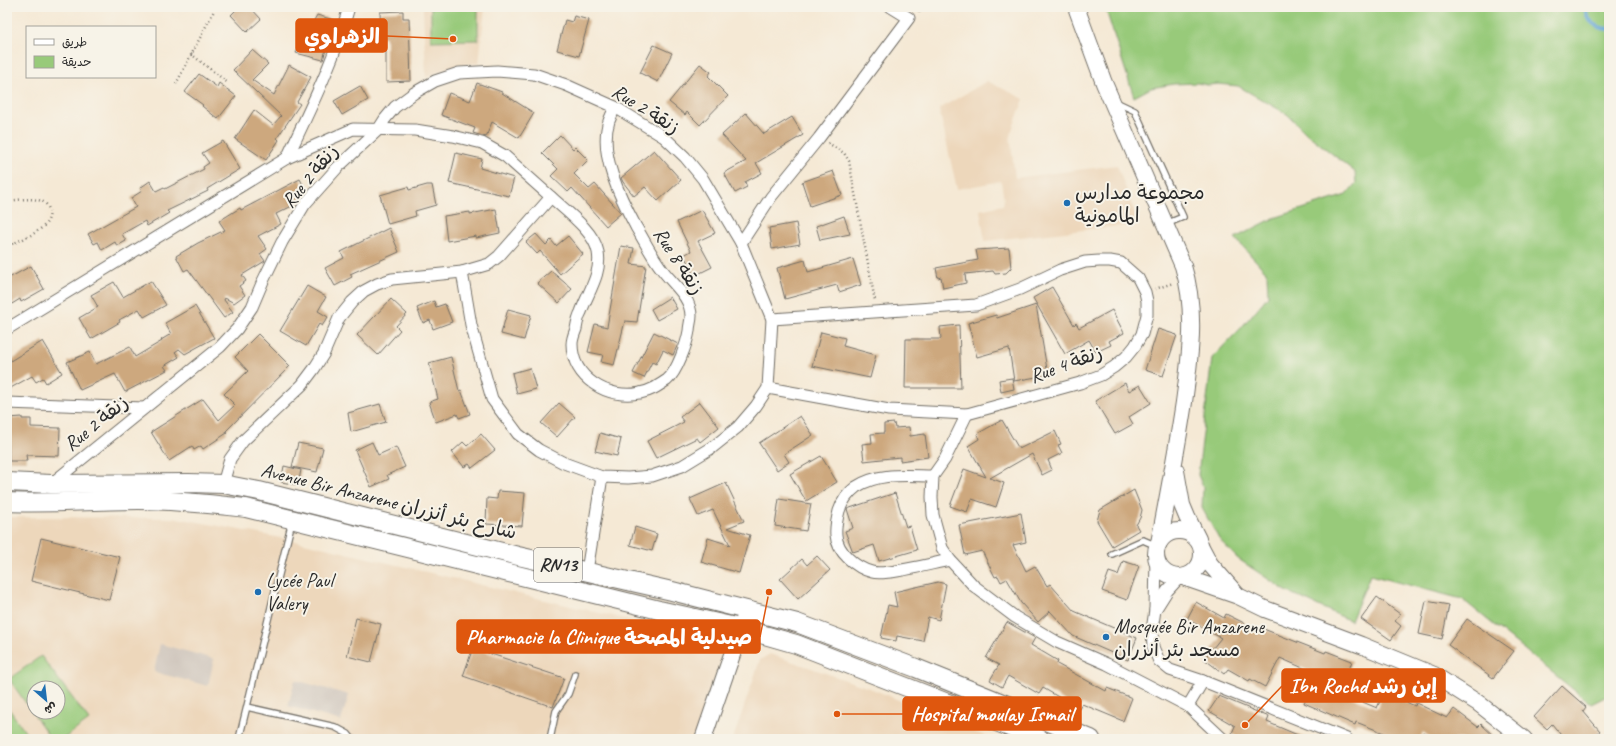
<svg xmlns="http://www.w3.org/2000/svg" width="1616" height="746" font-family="Caveat,'Playpen Sans Arabic',sans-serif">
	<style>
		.built { fill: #edd7bb; fill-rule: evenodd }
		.industrial { fill: #ccc2b9 }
		.green { fill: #98ca7a; stroke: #627a52; fill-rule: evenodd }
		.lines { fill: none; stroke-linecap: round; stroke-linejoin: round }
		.stream { stroke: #65a5d8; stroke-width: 4 }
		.building { fill: #cda87e }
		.lane-casing { stroke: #726e66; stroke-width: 8 }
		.street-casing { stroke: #726e66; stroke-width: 13 }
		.secondary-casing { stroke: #726e66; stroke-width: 18 }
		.primary-casing { stroke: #726e66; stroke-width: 20 }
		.path { stroke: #726e66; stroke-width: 2.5; stroke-dasharray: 1 3; stroke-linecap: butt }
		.lane { stroke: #fff; stroke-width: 5.5 }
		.street { stroke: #fff; stroke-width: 11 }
		.secondary { stroke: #fff; stroke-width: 16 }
		.primary { stroke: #fff; stroke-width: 18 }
		.poi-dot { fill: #1f6fb2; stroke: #f7f3e8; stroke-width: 1.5 }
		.labels { text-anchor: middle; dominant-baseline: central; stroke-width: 4; stroke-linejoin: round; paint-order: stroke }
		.shield { fill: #f7f3e8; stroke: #686764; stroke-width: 1 }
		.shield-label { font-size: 19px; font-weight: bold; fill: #2b2b2b }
		.street-label { font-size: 20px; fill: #2b2b2b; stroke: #f7f3e8 }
		.poi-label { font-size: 20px; fill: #2b2b2b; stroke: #f7f3e8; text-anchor: start }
		.leader { fill: none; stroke: #df570e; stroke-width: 1.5 }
		.callout-dot { fill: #df570e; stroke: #f7f3e8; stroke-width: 1.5 }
		.callout { fill: #df570e; stroke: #df570e; stroke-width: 1.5 }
		.callout-label { font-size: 21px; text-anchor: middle; font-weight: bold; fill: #fff }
	</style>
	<rect width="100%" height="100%" fill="#f7f3e8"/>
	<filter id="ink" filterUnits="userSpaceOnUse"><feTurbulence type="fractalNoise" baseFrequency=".025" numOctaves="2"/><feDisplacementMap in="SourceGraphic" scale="8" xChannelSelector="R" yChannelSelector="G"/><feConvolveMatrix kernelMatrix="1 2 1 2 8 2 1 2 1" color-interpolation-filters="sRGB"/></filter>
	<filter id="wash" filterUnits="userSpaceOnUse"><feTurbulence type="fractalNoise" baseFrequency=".012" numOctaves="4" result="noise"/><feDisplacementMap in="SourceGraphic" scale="16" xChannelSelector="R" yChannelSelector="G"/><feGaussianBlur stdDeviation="0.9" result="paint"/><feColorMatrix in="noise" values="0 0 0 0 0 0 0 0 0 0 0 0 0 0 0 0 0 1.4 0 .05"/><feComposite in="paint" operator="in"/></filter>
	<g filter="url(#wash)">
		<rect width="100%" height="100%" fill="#f5e9d5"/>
		<g class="built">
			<path d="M423,7H485L479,63L458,65L441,70L426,78Z"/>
			<path d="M987,81L1024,99L1010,135L1015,178L1117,165L1134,211L1137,224L985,241L980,210L1003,205L1004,200L1001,181L957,189L939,109Z"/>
			<path d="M7,517L177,518L291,540L727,643L695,739H7ZM34,688H58V712H34Z"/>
			<path d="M770,654L872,689L992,739H733L760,660Z"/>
		</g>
		<g class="industrial">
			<path d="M160,644L214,659L208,686L154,672Z"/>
			<path d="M295,680L349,695L341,721L288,706Z"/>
		</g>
		<g class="green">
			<path d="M431,7H478V40L431,41Z"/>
			<path d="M1105,7H1609V695L1591,704L1462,599L1370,575L1351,621L1286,591L1237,558L1219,539L1202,508L1203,487L1198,475L1212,358L1241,328L1268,296L1267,273L1235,238L1274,218L1346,195L1356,183L1355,172L1306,133L1287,114L1238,86L1218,84L1208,85L1197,83L1174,84L1151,88L1134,97Z"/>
			<path d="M41,656L89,720L63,739H51L9,679ZM34,688H58V712H34Z"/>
			<path d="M7,706L30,739H7Z"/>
		</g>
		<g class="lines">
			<path class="stream" d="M1586,7C1584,20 1598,29 1609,29"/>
		</g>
		<g id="blocks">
			<g class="building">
				<path d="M239,7H250L261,19L247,32L231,15Z"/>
				<path d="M403,11V18H409L411,81L386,82V37H381L380,12Z"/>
				<path d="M317,15L334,20L323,60L296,53Z"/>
				<path d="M574,16L589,20L579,56L557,50L565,20L572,22Z"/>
				<path d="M654,45L672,53L658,82L640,73Z"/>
				<path d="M252,50L268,64L252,80L274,95L289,65L311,77L297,102L300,104L277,138L279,140L266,160L235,139L254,110L273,125L281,116L233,70Z"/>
				<path d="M700,64L711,72L708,76L728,96L700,125L687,112L685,115L669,102Z"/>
				<path d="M199,74L217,87L219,83L236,96L218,119L202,106L203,105L185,92Z"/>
				<path d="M477,83L502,92V93L534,113L519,138L492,122L486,137L473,133L475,128L441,115L449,93L470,101Z"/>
				<path d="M360,86L368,100L342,115L334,101Z"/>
				<path d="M746,113L764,134L792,117L803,135L756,163L762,173L745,182L747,187L735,193L724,173L746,161L722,135Z"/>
				<path d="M560,135L573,149L575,147L588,160L574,174L589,189L595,184L621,213L606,226L572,188L568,192L551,176L558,169L542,153Z"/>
				<path d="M223,141L240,169L207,189L208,191L167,211L169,213L147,226L145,221L122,234L126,241L117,246L115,242L102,250L98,242L94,244L88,234L136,207L131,198L142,191L140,188L150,181L156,191L164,187L165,189L204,169L203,167L209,163L202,153Z"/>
				<path d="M654,150L681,180L658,201L645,187L634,196L623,182L621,178Z"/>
				<path d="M456,153L482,159L480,168L514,178L509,196L449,183Z"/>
				<path d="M833,171L842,195L810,206L802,182Z"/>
				<path d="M300,179L307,192L298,203L276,214L281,224L258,236L267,249L260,254L265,261L242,275L246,281L239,286L245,295L234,303L225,298L224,300L233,312L224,318L188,269L184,271L176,256L198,243L225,230L219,221L240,208L241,210Z"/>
				<path d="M427,185H432L436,205L415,211L416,216L388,224L380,195L408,187L409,190Z"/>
				<path d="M496,209L500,233L476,238V236L447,241L444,216L470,212V214Z"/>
				<path d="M702,210L715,233L698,241L712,267L694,276L684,255L691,251L677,222Z"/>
				<path d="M844,216L850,234L820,240L816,226Z"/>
				<path d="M796,223L800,244L772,249L769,228Z"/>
				<path d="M389,228L399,252L350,274L352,277L335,286L325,268L344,258L341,252Z"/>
				<path d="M536,234L546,245L551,240L556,246L568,236L583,254L560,274L540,251L537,254L526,242Z"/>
				<path d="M621,246L634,248L631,264L646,266L637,322L625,321L614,365L601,362L603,355L588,352L595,324L607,327Z"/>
				<path d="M1009,248L1011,268L1006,273L995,274L993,271L965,274L966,283L943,288L941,277L938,278L936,268L978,260L976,250Z"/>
				<path d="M853,259L861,285L839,292L837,285L785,299L777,268L805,260L808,272Z"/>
				<path d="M31,266L44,289L21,302L20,299L7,307V279Z"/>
				<path d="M551,271L572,289L559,303L537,283Z"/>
				<path d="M151,281L166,305L144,317L139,309L119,320L120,322L91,339L79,318L98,307L91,295L114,282L123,297Z"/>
				<path d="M307,286L326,297L318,311L328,317L322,326L319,324L306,346L280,331Z"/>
				<path d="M1052,287L1074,325L1076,323L1079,328L1112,310L1124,333L1109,341L1111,345L1096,352L1089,340L1065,354L1033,298Z"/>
				<path d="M670,297L677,309L657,320L651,309Z"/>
				<path d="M391,299L407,314L396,326L400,330L378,355L357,335Z"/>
				<path d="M434,301L436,307L445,304L452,322L433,329L430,320L423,323L417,308Z"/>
				<path d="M1036,305L1048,375L1014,381L1009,348L977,357L968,323L996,315L997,318Z"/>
				<path d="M195,306L214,338L185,354L179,349L175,352L179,357L164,366L167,370L125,392L115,374L80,390L67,362L90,352L96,364L130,347L135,357L162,341L161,340L171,334L165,323Z"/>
				<path d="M508,309L531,315L524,340L501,334Z"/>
				<path d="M959,325L961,388H905L906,339H941L940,327Z"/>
				<path d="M1158,329L1177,335L1163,376L1145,370Z"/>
				<path d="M654,332L678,344L673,355L663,350L656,364L652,362L644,378L633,373Z"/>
				<path d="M821,332L845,338L843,346L876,355L870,378L812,366Z"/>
				<path d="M258,334L290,366L226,431L227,433L203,449L201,446L194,450L192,446L169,461L151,432L203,399L219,420L235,405L224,394L248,371L235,357Z"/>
				<path d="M43,341L62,373L46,383L43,378L36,382L32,376L7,390V363Z"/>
				<path d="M451,357L459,391L461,390L470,414L459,418L457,414L436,422L429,402L438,399L429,363Z"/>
				<path d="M530,368L536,389L517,394L512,373Z"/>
				<path d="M1012,378L1014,389L1001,392L999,380Z"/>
				<path d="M1125,383L1129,391L1140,385L1151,403L1129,417L1133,424L1115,434L1095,401Z"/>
				<path d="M700,402L719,427L700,442L697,438L656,458L647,441L684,422L680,417Z"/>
				<path d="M559,403L575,417L557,437L541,423Z"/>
				<path d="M380,404L386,422L351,432L348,413Z"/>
				<path d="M800,416L813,435L784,454L789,462L777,470L759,443Z"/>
				<path d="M22,417V419H31V427L60,428L59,456L26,455L27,461H9L8,418Z"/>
				<path d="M1002,420L1019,449L1055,431L1061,444L1058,445L1062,453L1048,460L1052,470L1042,475L1032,454L990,478L1004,483L996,507L972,499L967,512L950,506L964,469L986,477L968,446L979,439L977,434Z"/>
				<path d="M894,423L895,428L909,427L910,436L925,434L928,457L900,461V457L864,461L862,444L872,443L871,434L884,433V424Z"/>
				<path d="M600,433L621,439L617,456L595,451Z"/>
				<path d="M481,434L495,450L472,468L469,464L464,467L452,452L463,442L467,446Z"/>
				<path d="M372,442L378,455L396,447L405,467L387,475L389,479L371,487L355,450Z"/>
				<path d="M298,443L323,448L317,472L292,467Z"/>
				<path d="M821,456L837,482L806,501L790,474Z"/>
				<path d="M284,466L301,470L298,485L281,482Z"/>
				<path d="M726,483L744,521L727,528L750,535L739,573L701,562L708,538L730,545L713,510L698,516L690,499Z"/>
				<path d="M1134,490L1142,510L1140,518L1136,525L1139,530L1112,546L1097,521L1100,510Z"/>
				<path d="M498,491L525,493L522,526L486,524L487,498L497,499Z"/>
				<path d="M895,493L906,527L910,526L917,550L879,561L874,545L853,552L845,531L853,528L847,509Z"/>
				<path d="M779,499L811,504L806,531L775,526Z"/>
				<path d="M1021,513L1026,542L1013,545L1026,571L1035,566L1047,586L1050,584L1074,611L1137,638L1128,660L1073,636L1050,611L1038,622L1021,603L1007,579L1001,582L998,576L995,577L982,551L965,555L959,525Z"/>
				<path d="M635,527L657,534L652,551L630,545Z"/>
				<path d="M41,538L120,557L109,600L31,581Z"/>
				<path d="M817,556L830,570L798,599L780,579L802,559L807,565Z"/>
				<path d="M1123,561L1139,566L1127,600L1102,591L1109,572L1118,575Z"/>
				<path d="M938,582L946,584L939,620L928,617L923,641L897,636L896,641L881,638L888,605L897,607L894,592Z"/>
				<path d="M1377,597L1400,614L1395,621L1401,626L1391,640L1361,619Z"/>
				<path d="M1426,601L1449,605L1442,639L1419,634Z"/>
				<path d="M1196,602L1224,618L1226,614L1260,631L1261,628L1325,653L1326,651L1352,661L1341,693L1377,708L1384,692L1415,706L1416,703L1447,718L1454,709L1478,727L1481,724L1497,739H1432L1423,732L1420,739H1399L1356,722L1355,725L1304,703L1317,674L1280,658L1265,687L1250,679L1249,681L1228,669L1224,674L1204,659L1221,638L1187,619Z"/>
				<path d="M356,618L381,624L371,662L347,656Z"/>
				<path d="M1467,619L1514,651L1493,678L1448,645Z"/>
				<path d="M1007,622L1035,638L1031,645L1058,661L1057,664L1106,691L1107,688L1132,698L1123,721L1082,704L1079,709L1043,688L1039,694L1008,676L1002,687L990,680L999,665L986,658Z"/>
				<path d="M473,648L564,678L553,707L463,676Z"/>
				<path d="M1562,686L1586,707L1583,711L1600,731L1591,739H1564L1552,724L1547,729L1534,717Z"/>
				<path d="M1219,696L1269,717L1267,722L1307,739H1239L1232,733L1235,726L1209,711Z"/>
			</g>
		</g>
	</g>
	<g filter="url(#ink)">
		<use href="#blocks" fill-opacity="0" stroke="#726e66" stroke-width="1"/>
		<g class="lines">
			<g class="lane-casing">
				<g id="lane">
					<path d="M1116,102L1135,111L1183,217L1166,224"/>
					<path d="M1112,554L1143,540L1157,546"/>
					<path d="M247,707L335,727L348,734L352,739"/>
					<path d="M239,739L292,521"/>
					<path d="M550,739L556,711L568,694L575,674"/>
				</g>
			</g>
			<g class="street-casing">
				<g id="street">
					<path d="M287,158C310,109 335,59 349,7"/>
					<path d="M551,197C566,211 594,231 598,252C602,274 588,292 581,312C578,317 577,323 576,329C574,334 572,339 572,344C572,378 608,400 640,393C651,391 658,386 667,380C677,372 687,343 689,331C689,326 691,321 691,316C691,296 671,283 661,268C651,255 644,240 636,227C621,199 598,154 609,121C611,116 613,112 615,107"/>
					<path d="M741,243L771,197L819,138L909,18L891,7"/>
					<path d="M7,329L287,158L353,129L415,130L453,136L482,143L505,156L551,197L499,256L489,264L462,272L392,279L377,284L364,291L352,302L339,318L324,353L314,369L302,385L243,441L230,459L223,484"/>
					<path d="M768,388L889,410L967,414L1080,383L1101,375L1114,367L1126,357L1135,346L1142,334L1147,315V301L1145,292L1138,278L1121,263L1110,261H1099L1085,262L1060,270L1020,289L976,305L772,319"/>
					<path d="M7,403L144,408"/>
					<path d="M967,414L945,459L933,476L932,497L933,515L942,548L950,560L974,586L1015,617L1057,642L1107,664L1188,706L1223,739"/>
					<path d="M933,476C907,476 879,472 856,487C848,493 842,502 839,511C837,519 835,527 836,535C837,552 856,568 872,572C886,576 933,563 950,560"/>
					<path d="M51,484L220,347L237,329L252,307L263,281L282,242L305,204L338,167L378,130L385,119L395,107L414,93L435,81L459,73L497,71L534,74L566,85L615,107L664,137L685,157L703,179L741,243L772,319L768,388L756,406L738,427L713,447L682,466L652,476L628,478L602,477L564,463L539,450L518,434L492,399L471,325L462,272"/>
					<path d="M1156,556L1155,610L1152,630L1153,647L1159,661L1170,670L1203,681L1347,739"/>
					<path d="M587,571L602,477"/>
					<path d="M1155,610L1167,591L1179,578"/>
					<path d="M1188,706L1203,681"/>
				</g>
			</g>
			<g class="secondary-casing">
				<g id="secondary">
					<path d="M1076,7L1104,83L1183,266C1197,310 1190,358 1184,402C1177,449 1168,496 1159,543"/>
					<path d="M1176,471L1182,505L1187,517L1198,539"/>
					<circle cx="1179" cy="554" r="23"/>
					<path d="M1202,549L1210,564L1237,595"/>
					<path d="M1183,577L1238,596L1265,609L1361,645L1434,675L1478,703L1524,739"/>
					<path d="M703,739L747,611"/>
				</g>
			</g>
			<g class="primary-casing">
				<g id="primary">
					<path d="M7,482L51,484L189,483L223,484L259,491L518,556L672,591L797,623L916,668L1091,739"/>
					<path d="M7,502C51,504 95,500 139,500C175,500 210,504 246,508L659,610L740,628L796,644L1040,739"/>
				</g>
			</g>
			<g class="path">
				<path d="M919,12L924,7"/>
				<path d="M191,54L228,83"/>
				<path d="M176,84L216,7"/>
				<path d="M828,143L844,153L849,161L875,301"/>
				<path d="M7,201C17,200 29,198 38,200C44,201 48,205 49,210C54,229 20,240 7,246"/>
				<path d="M1155,289L1173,283"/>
			</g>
			<use href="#lane" class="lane"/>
			<use href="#street" class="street"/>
			<use href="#secondary" class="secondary"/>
			<use href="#primary" class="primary"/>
		</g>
	</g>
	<g class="poi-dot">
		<circle cx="1067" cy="203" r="4"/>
		<circle cx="258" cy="592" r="4"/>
		<circle cx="1106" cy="637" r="4"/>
	</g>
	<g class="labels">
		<rect class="shield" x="534" y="548" width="48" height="34" rx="3"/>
		<g class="shield-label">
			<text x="558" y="565">RN13</text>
		</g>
		<g class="street-label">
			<text transform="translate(646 109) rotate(32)">Rue 2 زنقة</text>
			<text transform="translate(310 176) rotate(-50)">Rue 2 زنقة</text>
			<text transform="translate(679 261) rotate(57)">Rue 8 زنقة</text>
			<text transform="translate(1066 364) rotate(-20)">Rue 4 زنقة</text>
			<text transform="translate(96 423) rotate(-39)">Rue 2 زنقة</text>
			<text transform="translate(389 501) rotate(14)">Avenue Bir Anzarene شارع بئر أنزران</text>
		</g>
		<g class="poi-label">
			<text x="1075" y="192">مجموعة مدارس<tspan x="1075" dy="23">المامونية</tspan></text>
			<text x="266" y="580">Lycée Paul<tspan x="266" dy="23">Valery</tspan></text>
			<text x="1114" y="626">Mosquée Bir Anzarene<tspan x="1114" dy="23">مسجد بئر أنزران</tspan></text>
		</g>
	</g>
	<path class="leader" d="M453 39L387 36M769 592L760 637M1245 725L1282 686M837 714L903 714"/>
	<g class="callout-dot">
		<circle cx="453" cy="39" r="4"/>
		<circle cx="769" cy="592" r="4"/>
		<circle cx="1245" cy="725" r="4"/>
		<circle cx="837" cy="714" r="4"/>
	</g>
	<g class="callout">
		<rect x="296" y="19" width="91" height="33" rx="4"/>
		<rect x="457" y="620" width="303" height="33" rx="4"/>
		<rect x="1282" y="669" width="163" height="33" rx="4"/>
		<rect x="903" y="697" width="178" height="33" rx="4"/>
	</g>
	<g class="callout-label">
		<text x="342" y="43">الزهراوي</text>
		<text x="609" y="644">Pharmacie la Clinique صيدلية المصحة</text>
		<text x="1363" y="693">Ibn Rochd إبن رشد</text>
		<text x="992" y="721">Hospital moulay Ismail</text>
	</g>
	<rect width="1616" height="746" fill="none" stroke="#f7f3e8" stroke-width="24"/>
	<rect x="26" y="26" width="130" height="52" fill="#f7f3e8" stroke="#a5a39c"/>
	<rect x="34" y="39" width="20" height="6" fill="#ffffff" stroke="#a5a39c"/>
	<text x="62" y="46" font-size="12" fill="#2b2b2b">طريق</text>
	<rect x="34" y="56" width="20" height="12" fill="#98ca7a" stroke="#a5a39c"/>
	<text x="62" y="66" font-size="12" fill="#2b2b2b">حديقة</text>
	<g transform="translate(46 700) rotate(152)"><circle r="19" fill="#f7f3e8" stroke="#a5a39c"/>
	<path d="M0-3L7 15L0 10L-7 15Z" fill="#1f6fb2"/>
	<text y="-6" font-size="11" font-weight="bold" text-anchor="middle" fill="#2b2b2b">ش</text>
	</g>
</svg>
